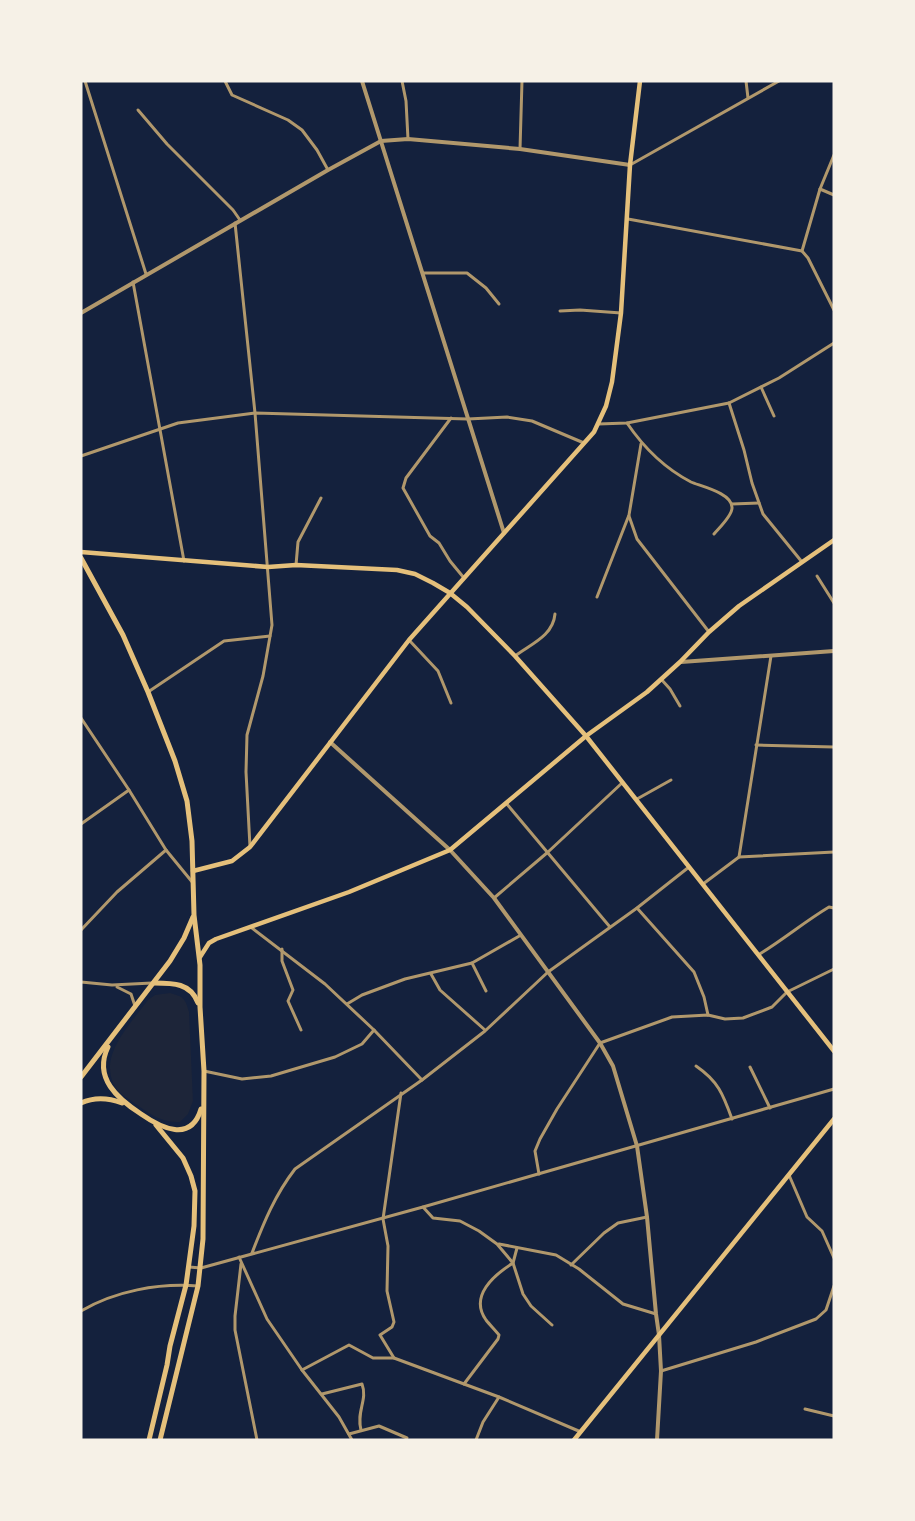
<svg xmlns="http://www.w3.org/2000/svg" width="915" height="1521" font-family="Helvetica,sans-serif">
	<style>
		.green { fill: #1d2539 }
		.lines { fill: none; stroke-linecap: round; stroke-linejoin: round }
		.minor { stroke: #b1986c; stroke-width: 3 }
		.tertiary { stroke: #b1986c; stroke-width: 4 }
		.secondary { stroke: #e5c07b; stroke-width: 4.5 }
		.trunk { stroke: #e5c07b; stroke-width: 5 }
	</style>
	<rect width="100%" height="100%" fill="#14213d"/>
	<path class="green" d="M170,993C184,997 185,998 189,1012L193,1101L188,1114L180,1122C159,1122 150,1114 133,1102C129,1099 122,1095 118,1091C94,1059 130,1025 148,1000L155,995Z"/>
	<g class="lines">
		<g class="minor">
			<path d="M85,81L146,274"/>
			<path d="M225,81L232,95L288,120L302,130L317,150L328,170"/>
			<path d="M402,81L406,101L408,139"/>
			<path d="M746,81L748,98"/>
			<path d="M138,110L167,144L233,210L240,220"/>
			<path d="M520,149L522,81"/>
			<path d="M630,165L779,81"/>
			<path d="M820,189L834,195"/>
			<path d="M628,219L802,251L808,258L834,310"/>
			<path d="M235,223L255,413L272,625L263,676L247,735L246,772L250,847"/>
			<path d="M802,251L820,189L834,155"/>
			<path d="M423,273H467L486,288L499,304"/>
			<path d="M133,282L184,561"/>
			<path d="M560,311L580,310L621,313"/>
			<path d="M761,387L774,416"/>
			<path d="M729,403L744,450L752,483L763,514L802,562"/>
			<path d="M451,418L406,478L403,488L430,536L439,543L450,561L464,578"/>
			<path d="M627,423C644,448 664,468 691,482C700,486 733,493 732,508C732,516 719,528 714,534"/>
			<path d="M598,424L627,423L729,403L779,378L834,343"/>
			<path d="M81,456L178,423L255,413L468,419L507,417L532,421L584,443"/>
			<path d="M732,504L759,503"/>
			<path d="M629,516L637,539L709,632"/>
			<path d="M296,565L298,542L321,498"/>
			<path d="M817,576L834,603"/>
			<path d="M597,597L629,515L641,444"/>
			<path d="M409,640L438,671L451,703"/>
			<path d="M515,656C531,644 553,636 555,614"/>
			<path d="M661,679L670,689L680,706"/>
			<path d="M148,692L224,641L270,636"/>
			<path d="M81,718L129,790L166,850L193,883"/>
			<path d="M756,745L834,747"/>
			<path d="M637,799L671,780"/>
			<path d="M506,803L610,927"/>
			<path d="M81,824L129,790"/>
			<path d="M739,857L771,656"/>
			<path d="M703,884L739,857L834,852"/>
			<path d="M494,898L548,852L622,783"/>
			<path d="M637,908L694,972L704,997L708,1015"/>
			<path d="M252,928L325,984L374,1030L422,1080"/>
			<path d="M81,930L117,892L166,850"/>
			<path d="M282,949V961L293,990L288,1001L301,1030"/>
			<path d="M758,955C783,940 804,922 829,907L834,908"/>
			<path d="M472,963L486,991"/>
			<path d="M431,974L440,990L485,1030"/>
			<path d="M81,982L112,985L152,983"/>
			<path d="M117,987L131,994L135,1006"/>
			<path d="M347,1004L362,995L405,979L472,963L521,935"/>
			<path d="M696,1066C718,1081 723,1094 732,1119"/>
			<path d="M750,1067L770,1108"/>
			<path d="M204,1071L242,1079L271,1076L335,1057L362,1044L374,1030"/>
			<path d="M539,1174L535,1151L540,1139L557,1109L600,1043L672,1017L708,1015L725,1019L743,1018L772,1007L787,992L834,969"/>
			<path d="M789,1175L807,1217L822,1231L834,1258"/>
			<path d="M423,1207L433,1218L460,1221L479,1231L497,1244L513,1263L523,1294L531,1306L552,1325"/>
			<path d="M499,1244L556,1255L579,1269L623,1304L656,1314"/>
			<path d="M252,1253C264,1222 275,1195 295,1169L422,1080L485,1031L548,972L637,908L689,867"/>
			<path d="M239,1257L267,1319L302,1370L339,1417L352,1440"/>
			<path d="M241,1264L235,1316V1330L257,1440"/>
			<path d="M571,1265L604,1233L618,1223L647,1217"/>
			<path d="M189,1267L201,1268L423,1207L834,1089"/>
			<path d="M81,1311C115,1291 158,1283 198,1286"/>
			<path d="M394,1358L380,1335L392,1327L394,1322L387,1291L388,1246L383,1219L401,1093"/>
			<path d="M302,1370L349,1345L373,1358H394L499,1397L581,1432"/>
			<path d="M661,1371L756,1342L816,1319L826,1310L834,1286"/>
			<path d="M464,1384L498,1339L499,1335C495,1330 490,1325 486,1320C469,1296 494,1275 513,1263L517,1248"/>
			<path d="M322,1394L362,1384C368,1400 356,1411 361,1430"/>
			<path d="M805,1409L834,1416"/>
			<path d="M349,1434L379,1426L407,1438"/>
			<path d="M476,1440L483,1422L499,1397"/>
		</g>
		<g class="tertiary">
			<path d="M362,81L504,533"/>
			<path d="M81,313L328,170L381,141L408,139L520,149L630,165"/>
			<path d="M681,662L834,651"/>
			<path d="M330,742L450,850L494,898L600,1043L613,1066L637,1146L647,1217L656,1314L659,1335L661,1371L657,1440"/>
		</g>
		<g class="secondary">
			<path d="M81,552L268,567L296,565L397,570L415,574L433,583L450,593L467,607L515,656L586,736L834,1051"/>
			<path d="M193,871L232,861L250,847L409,640L594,432L606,406L612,382L621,313L630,165L640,81"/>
			<path d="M200,957L209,943L216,939L349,892L450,850L586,736L647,692L680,662L709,632L739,606L834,540"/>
			<path d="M574,1440L834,1119"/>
		</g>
		<g class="trunk">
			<path d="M81,558L123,635L148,692L175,761L187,801L192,841L194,915L200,965V1007L204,1071L203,1239L198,1286L160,1440"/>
			<path d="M154,983C173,983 191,983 198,1003"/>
			<path d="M108,1047C93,1078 118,1099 141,1114C161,1128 191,1143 201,1109"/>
			<path d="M81,1077L170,961L184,938L193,917"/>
			<path d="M81,1103C94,1097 109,1098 122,1103"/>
			<path d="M149,1440L167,1365L170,1346L186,1285L194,1226L195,1191L191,1176L183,1158L156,1125"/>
		</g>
	</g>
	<rect width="915" height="1521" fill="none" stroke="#f6f1e7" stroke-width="165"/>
</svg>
